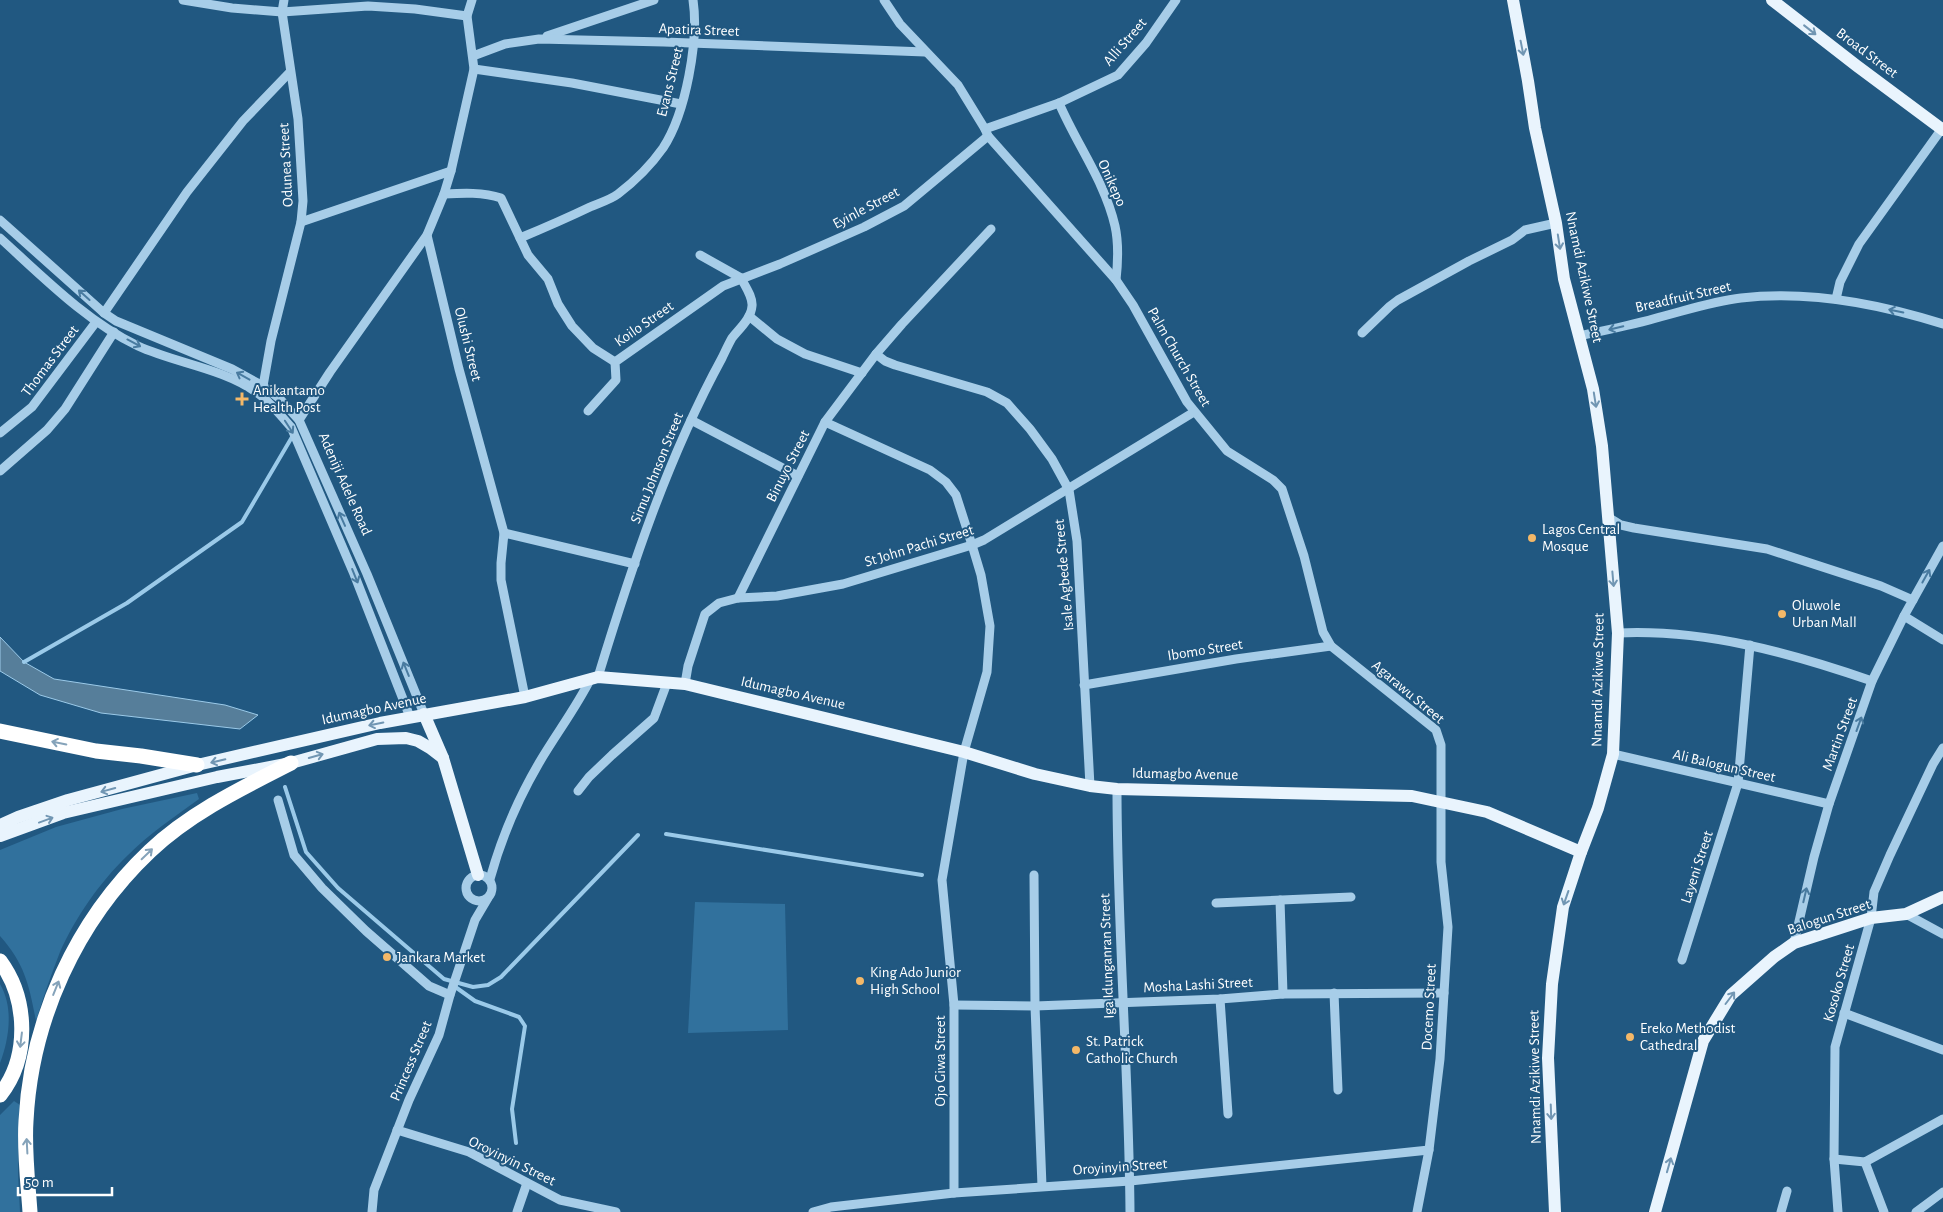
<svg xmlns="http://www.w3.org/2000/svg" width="1943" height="1212" font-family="'Alegreya Sans',sans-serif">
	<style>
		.green { fill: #31719d }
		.water { fill: #567e9a; stroke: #9bcae9 }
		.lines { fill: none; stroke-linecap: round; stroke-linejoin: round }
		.stream { stroke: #9bcae9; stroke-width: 4 }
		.minor { stroke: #a7cde8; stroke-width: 9 }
		.major { stroke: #e9f4fd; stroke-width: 12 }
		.highway { stroke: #fff; stroke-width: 15 }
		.oneway { stroke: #7196b3 }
		.oneway2 { stroke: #497ba0 }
		.oneway3 { stroke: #85a3ba }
		.poi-dot { fill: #f4b868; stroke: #215881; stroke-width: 2 }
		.labels { text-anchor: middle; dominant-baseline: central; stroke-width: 4; stroke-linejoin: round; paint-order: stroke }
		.street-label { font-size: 15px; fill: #fff; stroke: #215881 }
		.poi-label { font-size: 15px; fill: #fff; stroke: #215881; text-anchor: start }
	</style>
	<rect width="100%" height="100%" fill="#215881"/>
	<g class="green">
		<path d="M197,793L199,799C174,817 149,834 127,856C100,882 75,918 60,952C51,975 43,998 36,1021C29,985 25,964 0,936V850L56,827L122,809Z"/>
		<path d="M695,902L785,904L788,1030L688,1033Z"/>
		<path d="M0,984C14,1008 9,1039 0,1063Z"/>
		<path d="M14,1101L20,1105L18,1173L20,1212H0V1115Z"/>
	</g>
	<path class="water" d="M0,637L24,662L54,679L225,705L258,715L240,729L101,713L40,695L0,671Z"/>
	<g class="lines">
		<g class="stream">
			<path d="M24,662L127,603L242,522L292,437"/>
			<path d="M285,787L306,852L338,888L444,979L473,987L488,985L501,977L638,835"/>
			<path d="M666,834L922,875"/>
			<path d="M454,986L475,1001L519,1017L525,1026L512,1109L516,1143"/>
		</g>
		<g class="minor">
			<path d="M183,0L232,8L282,12L368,6L415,9L467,16"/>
			<path d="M884,0L900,24L958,85L985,129L988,136L1116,280L1133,305L1187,402L1227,451L1273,480L1282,489L1304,556L1323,632L1331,646L1436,730L1441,745V862L1448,927L1440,1059L1429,1150L1417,1212"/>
			<path d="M547,36L654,0"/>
			<path d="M473,56L505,44L539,39L664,42L925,52"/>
			<path d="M474,69L572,83L681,104"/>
			<path d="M1059,103C1077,145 1105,182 1115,226C1119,244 1118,262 1116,280"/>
			<path d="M985,129L1059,103L1118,75L1146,43L1176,0"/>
			<path d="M444,194C463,193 483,192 501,198L528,255L548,279L558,304L572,326L593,348L615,362"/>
			<path d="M0,220L104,313L116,321L232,369L263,386L280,399L299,420L367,574L424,714"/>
			<path d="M301,222L451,171"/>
			<path d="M427,235L459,369L504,533L501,563V580L525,697"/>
			<path d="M0,238C43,277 86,321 138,346C175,363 222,368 256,392C270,401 280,415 291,427L354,574L410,717"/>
			<path d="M520,238C544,228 567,218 590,207C599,203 610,200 618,194C635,181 651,165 663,148C686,113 699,40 693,0"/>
			<path d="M700,255L741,278"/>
			<path d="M1836,299L1840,282L1859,244L1943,127"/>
			<path d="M104,313L187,192L243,121L290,72"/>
			<path d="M749,316L777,339L805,354L862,373"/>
			<path d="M1362,333L1390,306L1398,300L1469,261L1512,240L1525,230L1556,223"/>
			<path d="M1579,336C1606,330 1633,325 1660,317C1687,310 1714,301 1741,298C1808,290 1880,304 1943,324"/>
			<path d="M876,354L885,361L895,365L987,392L1007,403L1030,429L1052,459L1069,490L1077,541L1090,786"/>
			<path d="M263,386L271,341L301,222L303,201L298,119L282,12L284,0"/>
			<path d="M588,411L616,380L615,362L723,286L780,264L864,227L904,206L988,136"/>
			<path d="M299,420L330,372L427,235L444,194L451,171L474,69L467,16L472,0"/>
			<path d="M691,420L798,476"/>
			<path d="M825,422L930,470L946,482L956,495L972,545L981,575L990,626L987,672L964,752L942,880L954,1005V1193"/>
			<path d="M0,433L32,407L96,322"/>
			<path d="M0,471L47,430L65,409L114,332"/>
			<path d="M1608,517L1621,525L1634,528L1767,549L1881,586L1913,600"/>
			<path d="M504,533L635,564"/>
			<path d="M738,598L825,422L876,354L902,324L991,229"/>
			<path d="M1904,616L1943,640"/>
			<path d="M1618,633C1705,629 1791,653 1872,681"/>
			<path d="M598,677C631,569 667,459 722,358C725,352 728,345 732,338C739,329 751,319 752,306C753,297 745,286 741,278"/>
			<path d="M685,684L688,666L705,614L719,603L738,598L777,596L843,584L972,545L984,540L1194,412"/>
			<path d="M1084,685L1236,659L1331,646"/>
			<path d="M1613,754L1829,804"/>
			<path d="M1117,789C1117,930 1129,1071 1130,1212"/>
			<path d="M578,791L589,777L612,755L654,718L667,683"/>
			<path d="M278,800L294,855L322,888L366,931L429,986L450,995"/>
			<circle cx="479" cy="888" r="13"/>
			<path d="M1034,875L1035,1006L1042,1186"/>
			<path d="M490,879C501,839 518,799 539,763C556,734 576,708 591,678"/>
			<path d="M1280,900L1283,994"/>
			<path d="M1216,903L1351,897"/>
			<path d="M1906,914L1943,934"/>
			<path d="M1794,943L1814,857L1829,804L1872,681L1904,616L1943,546"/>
			<path d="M1682,960L1738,783L1750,645"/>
			<path d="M1334,993L1338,1090"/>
			<path d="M1220,999L1228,1114"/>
			<path d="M954,1005L1035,1006L1220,999L1283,994L1444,993"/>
			<path d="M1844,1013L1943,1050"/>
			<path d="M397,1130L469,1152L560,1200L616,1212"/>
			<path d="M1834,1159L1865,1162L1943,1119"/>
			<path d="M1865,1162L1884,1212"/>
			<path d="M372,1212L374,1190L409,1100L439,1035L450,995L475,920L488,898"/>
			<path d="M517,1212L527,1183"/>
			<path d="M813,1212L831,1207L954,1193L1130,1181L1429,1150"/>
			<path d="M1781,1212L1787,1191"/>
			<path d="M1838,1212L1834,1159L1835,1047L1871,918L1874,892L1890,855L1933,764L1943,748"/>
			<path d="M1916,1212L1943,1192"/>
		</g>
		<g class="major">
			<path d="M1513,0L1528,81L1535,128L1556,223L1564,279L1593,389L1602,446L1618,633L1613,754L1598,808L1581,852L1563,907L1552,984L1548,1058L1555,1212"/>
			<path d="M1772,0L1857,66L1943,130"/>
			<path d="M424,714L443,758L478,875"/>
			<path d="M0,825L18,817L68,800L197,765L380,723L525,697L598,677L685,684L964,752L1035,774L1090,786L1117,789L1412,796L1487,812L1581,852"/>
			<path d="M0,836L63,813L217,777L291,763L377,739L406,738L418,741L430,748L443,758"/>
			<path d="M1655,1212L1703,1041L1731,995L1774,957L1794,943L1871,918L1906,914L1943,897"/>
		</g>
		<g class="highway">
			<path d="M0,731L96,751L141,756L197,765"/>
			<path d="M0,961C28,999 30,1057 0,1095"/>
			<path d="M30,1212C28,1183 24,1150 26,1121C31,1020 76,921 150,851C190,813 242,788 291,763"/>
		</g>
	</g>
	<defs><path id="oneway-shaft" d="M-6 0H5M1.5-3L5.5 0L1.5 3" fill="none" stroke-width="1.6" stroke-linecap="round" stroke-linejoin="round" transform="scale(1.25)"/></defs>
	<g class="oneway">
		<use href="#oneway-shaft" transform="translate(1810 30) rotate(38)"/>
		<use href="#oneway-shaft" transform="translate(1522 48) rotate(79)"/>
		<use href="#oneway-shaft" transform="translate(1559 242) rotate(81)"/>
		<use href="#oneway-shaft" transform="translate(1595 400) rotate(81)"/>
		<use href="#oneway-shaft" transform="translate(1613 579) rotate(85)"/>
		<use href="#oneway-shaft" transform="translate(376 724) rotate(168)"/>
		<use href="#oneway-shaft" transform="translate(316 756) rotate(-16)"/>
		<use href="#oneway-shaft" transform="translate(218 761) rotate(167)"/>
		<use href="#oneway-shaft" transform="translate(108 790) rotate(165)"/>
		<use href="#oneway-shaft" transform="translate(46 820) rotate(-20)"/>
		<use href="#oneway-shaft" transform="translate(1566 898) rotate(109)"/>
		<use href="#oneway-shaft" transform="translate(1730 998) rotate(-53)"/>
		<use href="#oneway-shaft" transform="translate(1551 1112) rotate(88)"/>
		<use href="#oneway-shaft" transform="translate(1669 1165) rotate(-74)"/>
	</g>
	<g class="oneway2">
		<use href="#oneway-shaft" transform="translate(84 295) rotate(-138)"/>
		<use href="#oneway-shaft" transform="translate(1896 311) rotate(-168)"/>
		<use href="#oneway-shaft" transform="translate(1616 328) rotate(167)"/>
		<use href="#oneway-shaft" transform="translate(134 343) rotate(28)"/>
		<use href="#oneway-shaft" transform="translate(243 376) rotate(-151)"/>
		<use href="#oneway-shaft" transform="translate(289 427) rotate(57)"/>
		<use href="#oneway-shaft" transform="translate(342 519) rotate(-114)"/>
		<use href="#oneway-shaft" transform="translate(355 576) rotate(68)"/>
		<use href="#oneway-shaft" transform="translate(1926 576) rotate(-61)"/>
		<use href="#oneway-shaft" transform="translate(406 669) rotate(-112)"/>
		<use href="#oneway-shaft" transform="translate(1859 724) rotate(-70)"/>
		<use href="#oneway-shaft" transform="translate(1805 895) rotate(-77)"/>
	</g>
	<g class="oneway3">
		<use href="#oneway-shaft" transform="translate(59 743) rotate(-168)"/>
		<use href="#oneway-shaft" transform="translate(147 854) rotate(-44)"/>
		<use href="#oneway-shaft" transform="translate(56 988) rotate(-68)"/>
		<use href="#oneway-shaft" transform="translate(21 1040) rotate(97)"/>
		<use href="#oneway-shaft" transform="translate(27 1146) rotate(-93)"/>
	</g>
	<g class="poi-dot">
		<path d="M239.5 391.5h5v5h5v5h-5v5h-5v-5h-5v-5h5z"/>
		<circle cx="1532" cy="538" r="5"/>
		<circle cx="1782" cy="614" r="5"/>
		<circle cx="387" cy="957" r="5"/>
		<circle cx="860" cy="981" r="5"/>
		<circle cx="1630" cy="1037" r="5"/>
		<circle cx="1076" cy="1050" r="5"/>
	</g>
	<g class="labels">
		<g class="street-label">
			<text transform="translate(699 30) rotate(2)">Apatira Street</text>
			<text transform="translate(1125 42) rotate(-49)">Alli Street</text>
			<text transform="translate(1867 53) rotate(37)">Broad Street</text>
			<text transform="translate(670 82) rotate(-76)">Evans Street</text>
			<text transform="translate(286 165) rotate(-93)">Odunea Street</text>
			<text transform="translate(1112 183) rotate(66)">Onikepo</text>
			<text transform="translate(866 208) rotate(-28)">Eyinle Street</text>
			<text transform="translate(1584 277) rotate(78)">Nnamdi Azikiwe Street</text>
			<text transform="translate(1683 297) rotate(-13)">Breadfruit Street</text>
			<text transform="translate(644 324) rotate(-35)">Koilo Street</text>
			<text transform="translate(468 344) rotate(76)">Olushi Street</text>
			<text transform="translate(1179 357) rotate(60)">Palm Church Street</text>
			<text transform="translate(50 361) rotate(-53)">Thomas Street</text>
			<text transform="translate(788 466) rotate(-63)">Binuyo Street</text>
			<text transform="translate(657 468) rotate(-68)">Simu Johnson Street</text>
			<text transform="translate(345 484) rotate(66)">Adeniji Adele Road</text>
			<text transform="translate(919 546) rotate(-17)">St John Pachi Street</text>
			<text transform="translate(1064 575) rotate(-95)">Isale Agbede Street</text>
			<text transform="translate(1205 650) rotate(-9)">Ibomo Street</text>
			<text transform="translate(1598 680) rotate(-89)">Nnamdi Azikiwe Street</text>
			<text transform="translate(1408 692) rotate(40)">Agarawu Street</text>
			<text transform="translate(793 693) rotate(13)">Idumagbo Avenue</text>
			<text transform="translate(374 709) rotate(-12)">Idumagbo Avenue</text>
			<text transform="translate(1840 734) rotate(-70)">Martin Street</text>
			<text transform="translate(1724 766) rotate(13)">Ali Balogun Street</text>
			<text transform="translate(1185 774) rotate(1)">Idumagbo Avenue</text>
			<text transform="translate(1697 867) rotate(-72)">Layeni Street</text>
			<text transform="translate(1829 917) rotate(-18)">Balogun Street</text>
			<text transform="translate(1107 956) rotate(-92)">Iga Idunganran Street</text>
			<text transform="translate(1839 983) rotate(-74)">Kosoko Street</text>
			<text transform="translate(1198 985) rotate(-3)">Mosha Lashi Street</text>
			<text transform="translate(1429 1007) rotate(-87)">Docemo Street</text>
			<text transform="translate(411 1061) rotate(-67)">Princess Street</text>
			<text transform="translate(940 1061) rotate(-90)">Ojo Giwa Street</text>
			<text transform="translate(1535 1077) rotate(-91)">Nnamdi Azikiwe Street</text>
			<text transform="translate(512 1161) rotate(26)">Oroyinyin Street</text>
			<text transform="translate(1120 1167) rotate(-4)">Oroyinyin Street</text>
		</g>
		<g class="poi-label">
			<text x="253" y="390">Anikantamo<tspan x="253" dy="17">Health Post</tspan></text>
			<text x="1542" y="529">Lagos Central<tspan x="1542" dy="17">Mosque</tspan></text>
			<text x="1792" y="605">Oluwole<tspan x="1792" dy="17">Urban Mall</tspan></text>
			<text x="397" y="957">Jankara Market</text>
			<text x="870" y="972">King Ado Junior<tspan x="870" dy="17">High School</tspan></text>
			<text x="1640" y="1028">Ereko Methodist<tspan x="1640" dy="17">Cathedral</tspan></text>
			<text x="1086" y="1041">St. Patrick<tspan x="1086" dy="17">Catholic Church</tspan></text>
		</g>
	</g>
	<path d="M18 1187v8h94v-8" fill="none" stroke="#ffffff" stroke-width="2.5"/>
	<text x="25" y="1187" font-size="15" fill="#ffffff" stroke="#215881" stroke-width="4" paint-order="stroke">50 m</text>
</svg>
